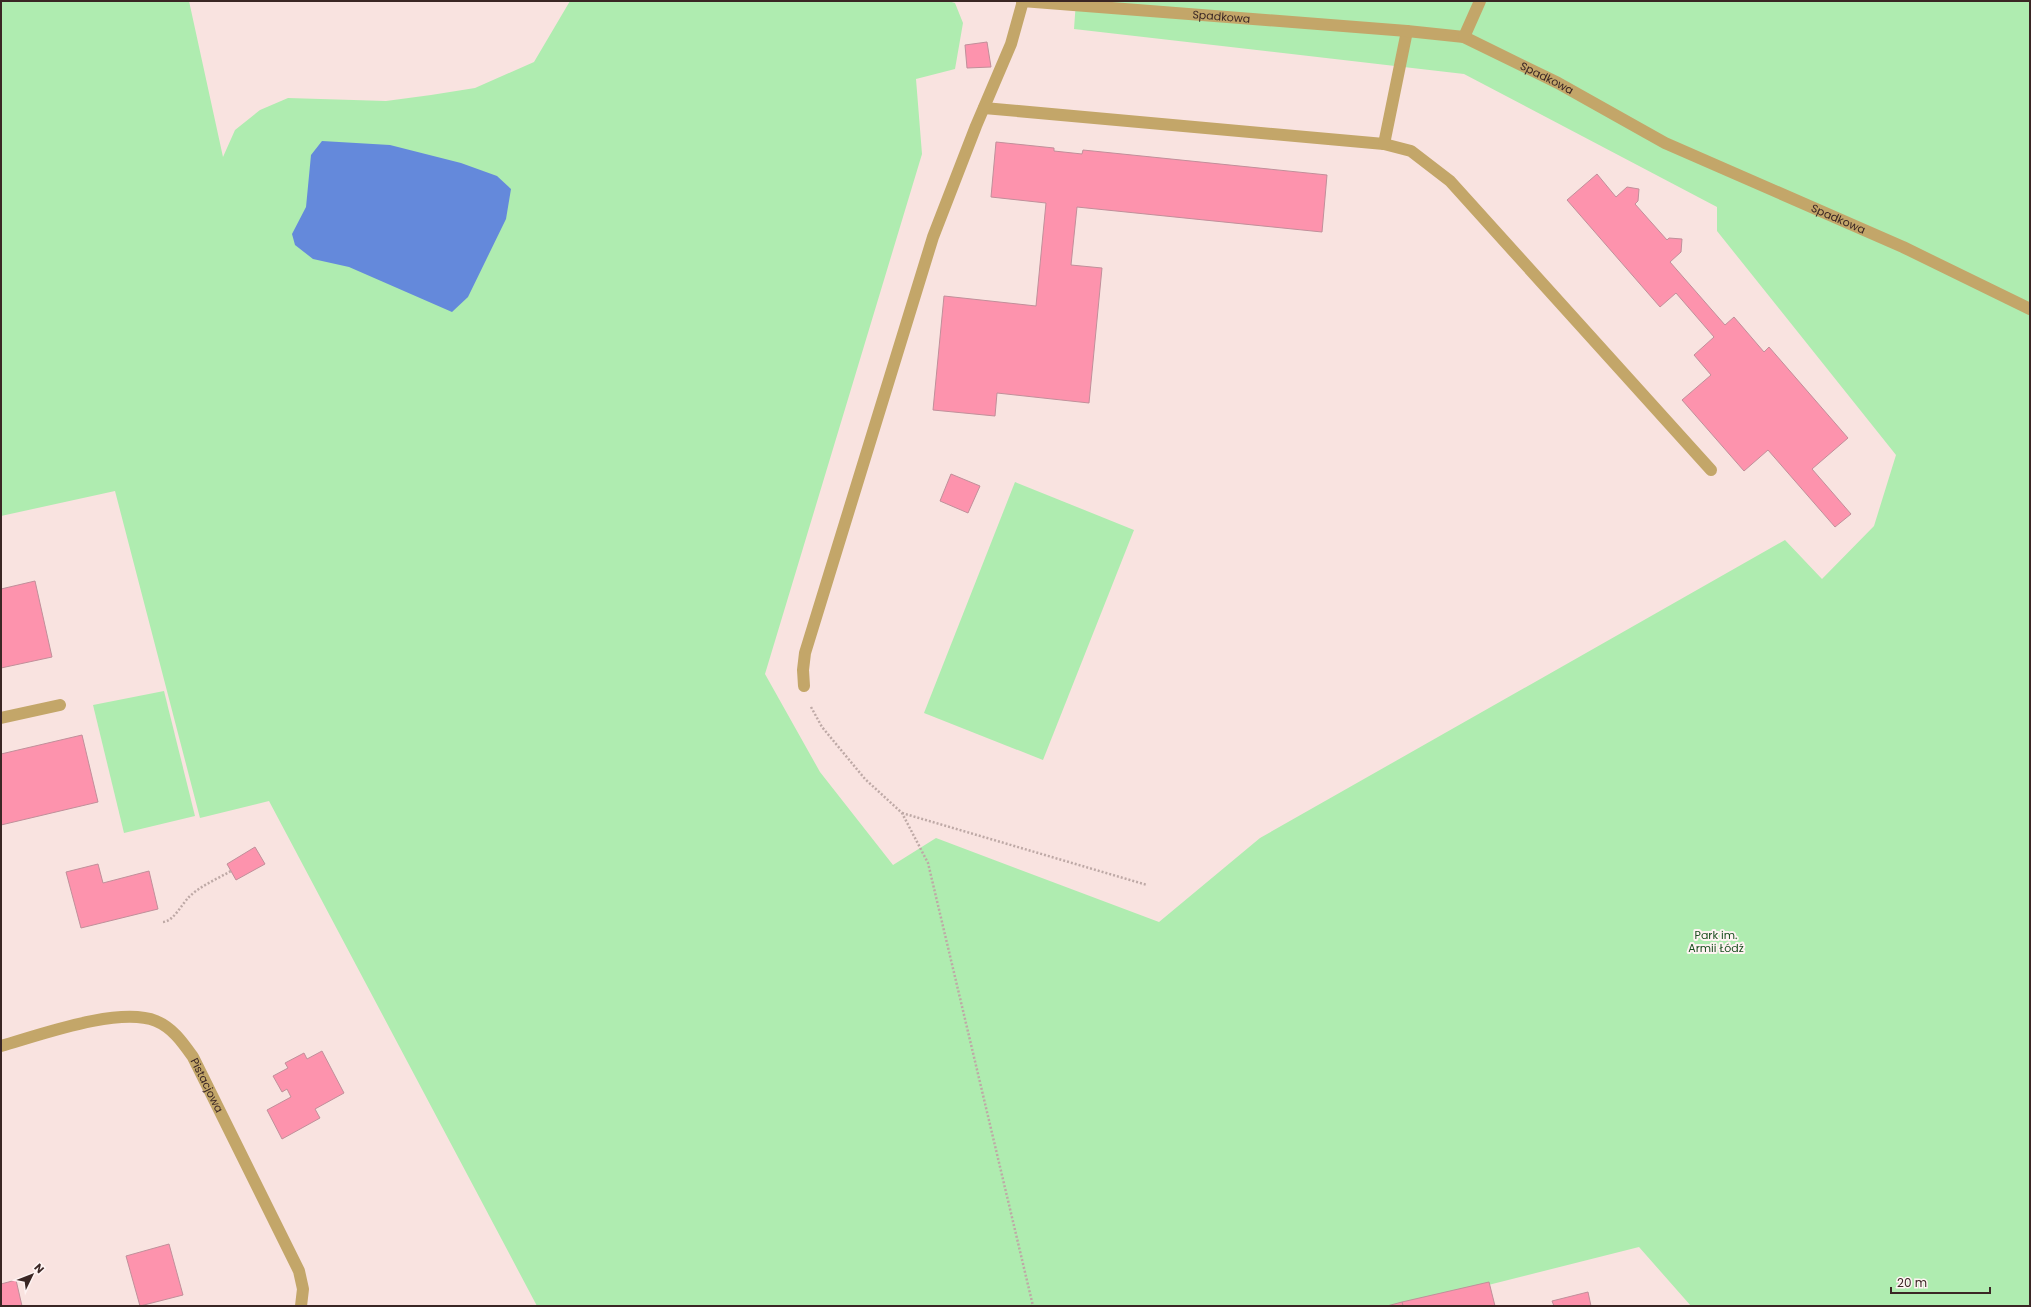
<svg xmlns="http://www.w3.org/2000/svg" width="2031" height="1307" font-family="Poppins,sans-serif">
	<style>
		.green { fill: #afecb0 }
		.water { fill: #6489db }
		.building { fill: #fd93ad; stroke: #c18f9a }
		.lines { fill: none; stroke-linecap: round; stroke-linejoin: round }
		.path { stroke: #bea9a6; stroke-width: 2.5; stroke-dasharray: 2 2; stroke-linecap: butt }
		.lane { stroke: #c3a669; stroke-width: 12 }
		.street { stroke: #c3a669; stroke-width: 12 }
		.labels { text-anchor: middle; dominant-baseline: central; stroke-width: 4; stroke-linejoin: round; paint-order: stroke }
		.street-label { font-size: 11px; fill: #3a2624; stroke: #fef3f2 }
		.park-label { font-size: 11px; fill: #184d1d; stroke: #fef3f2 }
	</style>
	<rect width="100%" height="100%" fill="#f9e3e0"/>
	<g class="green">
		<path d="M1,1H189L223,157L235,130L260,110L288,98L386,101L431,95L475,88L534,62L570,1H948L955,3L963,23L955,69L916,79L922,154L765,674L820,772L893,865L936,838L1159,922L1260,838L1785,540L1822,579L1874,526L1896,455L1717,231V207L1464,74L1074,29L1076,1H2030V1306H1691L1639,1247L1405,1306H537L269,801L200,818L115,491L1,516Z"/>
		<path d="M1015,482L1134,530L1043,760L924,713Z"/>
		<path d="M164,691L195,816L124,833L93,705Z"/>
	</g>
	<path class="water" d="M322,141L390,145L461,163L497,176L511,189L506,219L468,297L452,312L349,267L313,259L295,245L292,234L306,207L311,155Z"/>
	<g class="building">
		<path d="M987,42L991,67L967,68L965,45Z"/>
		<path d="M996,142L1054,148V151L1082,154L1083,150L1327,175L1322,232L1077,207L1071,265L1102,268L1089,403L997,393L995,416L933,410L944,296L1036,306L1046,203L991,197Z"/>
		<path d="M1597,174L1616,197L1627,187L1639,189L1638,201L1635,204L1667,240L1669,238L1682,239L1681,252L1670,262L1725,325L1734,317L1764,352L1769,347L1848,438L1812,469L1851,514L1835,527L1768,450L1744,471L1682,400L1711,375L1694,355L1714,337L1676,293L1660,307L1567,200Z"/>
		<path d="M951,474L980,486L968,513L940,501Z"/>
		<path d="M35,581L52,657L1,668V589Z"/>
		<path d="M82,735L98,802L1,825V754Z"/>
		<path d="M255,847L265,864L236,880L227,864Z"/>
		<path d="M98,864L103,883L149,871L158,909L81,928L66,872Z"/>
		<path d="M322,1051L344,1093L315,1109L320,1118L282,1139L267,1110L291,1097L287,1089L282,1092L273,1076L288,1068L285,1063L304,1053L307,1059Z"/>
		<path d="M169,1244L183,1295L140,1306L126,1256Z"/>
		<path d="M16,1280L22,1306H1V1284Z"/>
		<path d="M1489,1282L1495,1306H1403L1402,1302Z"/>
		<path d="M1588,1292L1591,1306H1554L1552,1301Z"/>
		<path d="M1402,1302L1403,1306H1387Z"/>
	</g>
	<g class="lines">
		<g class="path">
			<path d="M811,707L822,727L865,779L902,813L928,863L1033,1306"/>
			<path d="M902,813L1147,885"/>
			<path d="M163,922C174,921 181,905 189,897C200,886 217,879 231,871"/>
		</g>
		<g class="lane">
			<path d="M984,108L1384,144L1411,151L1450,181L1711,470"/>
			<path d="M1384,144L1407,31"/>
			<path d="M804,686L803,670L805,653L933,237L976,126L1011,44L1023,1"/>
		</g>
		<g class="street">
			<path id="s1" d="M1022,1L1407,31L1464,37L1558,83L1665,143L1903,247L2030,309"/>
			<path d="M1464,37L1480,1"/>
			<path d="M1,718L60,705"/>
			<path id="s2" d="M1,1046C40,1035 119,1006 156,1021C173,1028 183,1043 193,1057L299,1271L303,1289L301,1306"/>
		</g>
	</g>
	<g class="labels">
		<g class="street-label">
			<text stroke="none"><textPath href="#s1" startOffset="200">Spadkowa</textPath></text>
			<text stroke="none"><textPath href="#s1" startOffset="536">Spadkowa</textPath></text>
			<text stroke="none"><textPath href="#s1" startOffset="860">Spadkowa</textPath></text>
			<text stroke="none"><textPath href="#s2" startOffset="243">Pistacjowa</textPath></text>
		</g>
		<g class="park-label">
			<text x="1716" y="935">Park im.<tspan x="1716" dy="13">Armii Łódź</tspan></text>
		</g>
	</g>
	<rect width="2031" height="1307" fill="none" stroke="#3a2624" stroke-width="4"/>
	<g transform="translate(32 1275) rotate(47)" stroke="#fef3f2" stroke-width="3" paint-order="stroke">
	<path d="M0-3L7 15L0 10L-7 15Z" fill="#3a2624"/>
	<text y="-6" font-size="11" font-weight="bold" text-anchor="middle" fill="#3a2624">N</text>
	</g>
	<path d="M1891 1287v6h99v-6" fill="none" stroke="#3a2624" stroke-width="2"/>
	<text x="1897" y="1287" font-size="12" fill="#3a2624" stroke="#fef3f2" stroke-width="3" paint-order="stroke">20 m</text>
</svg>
